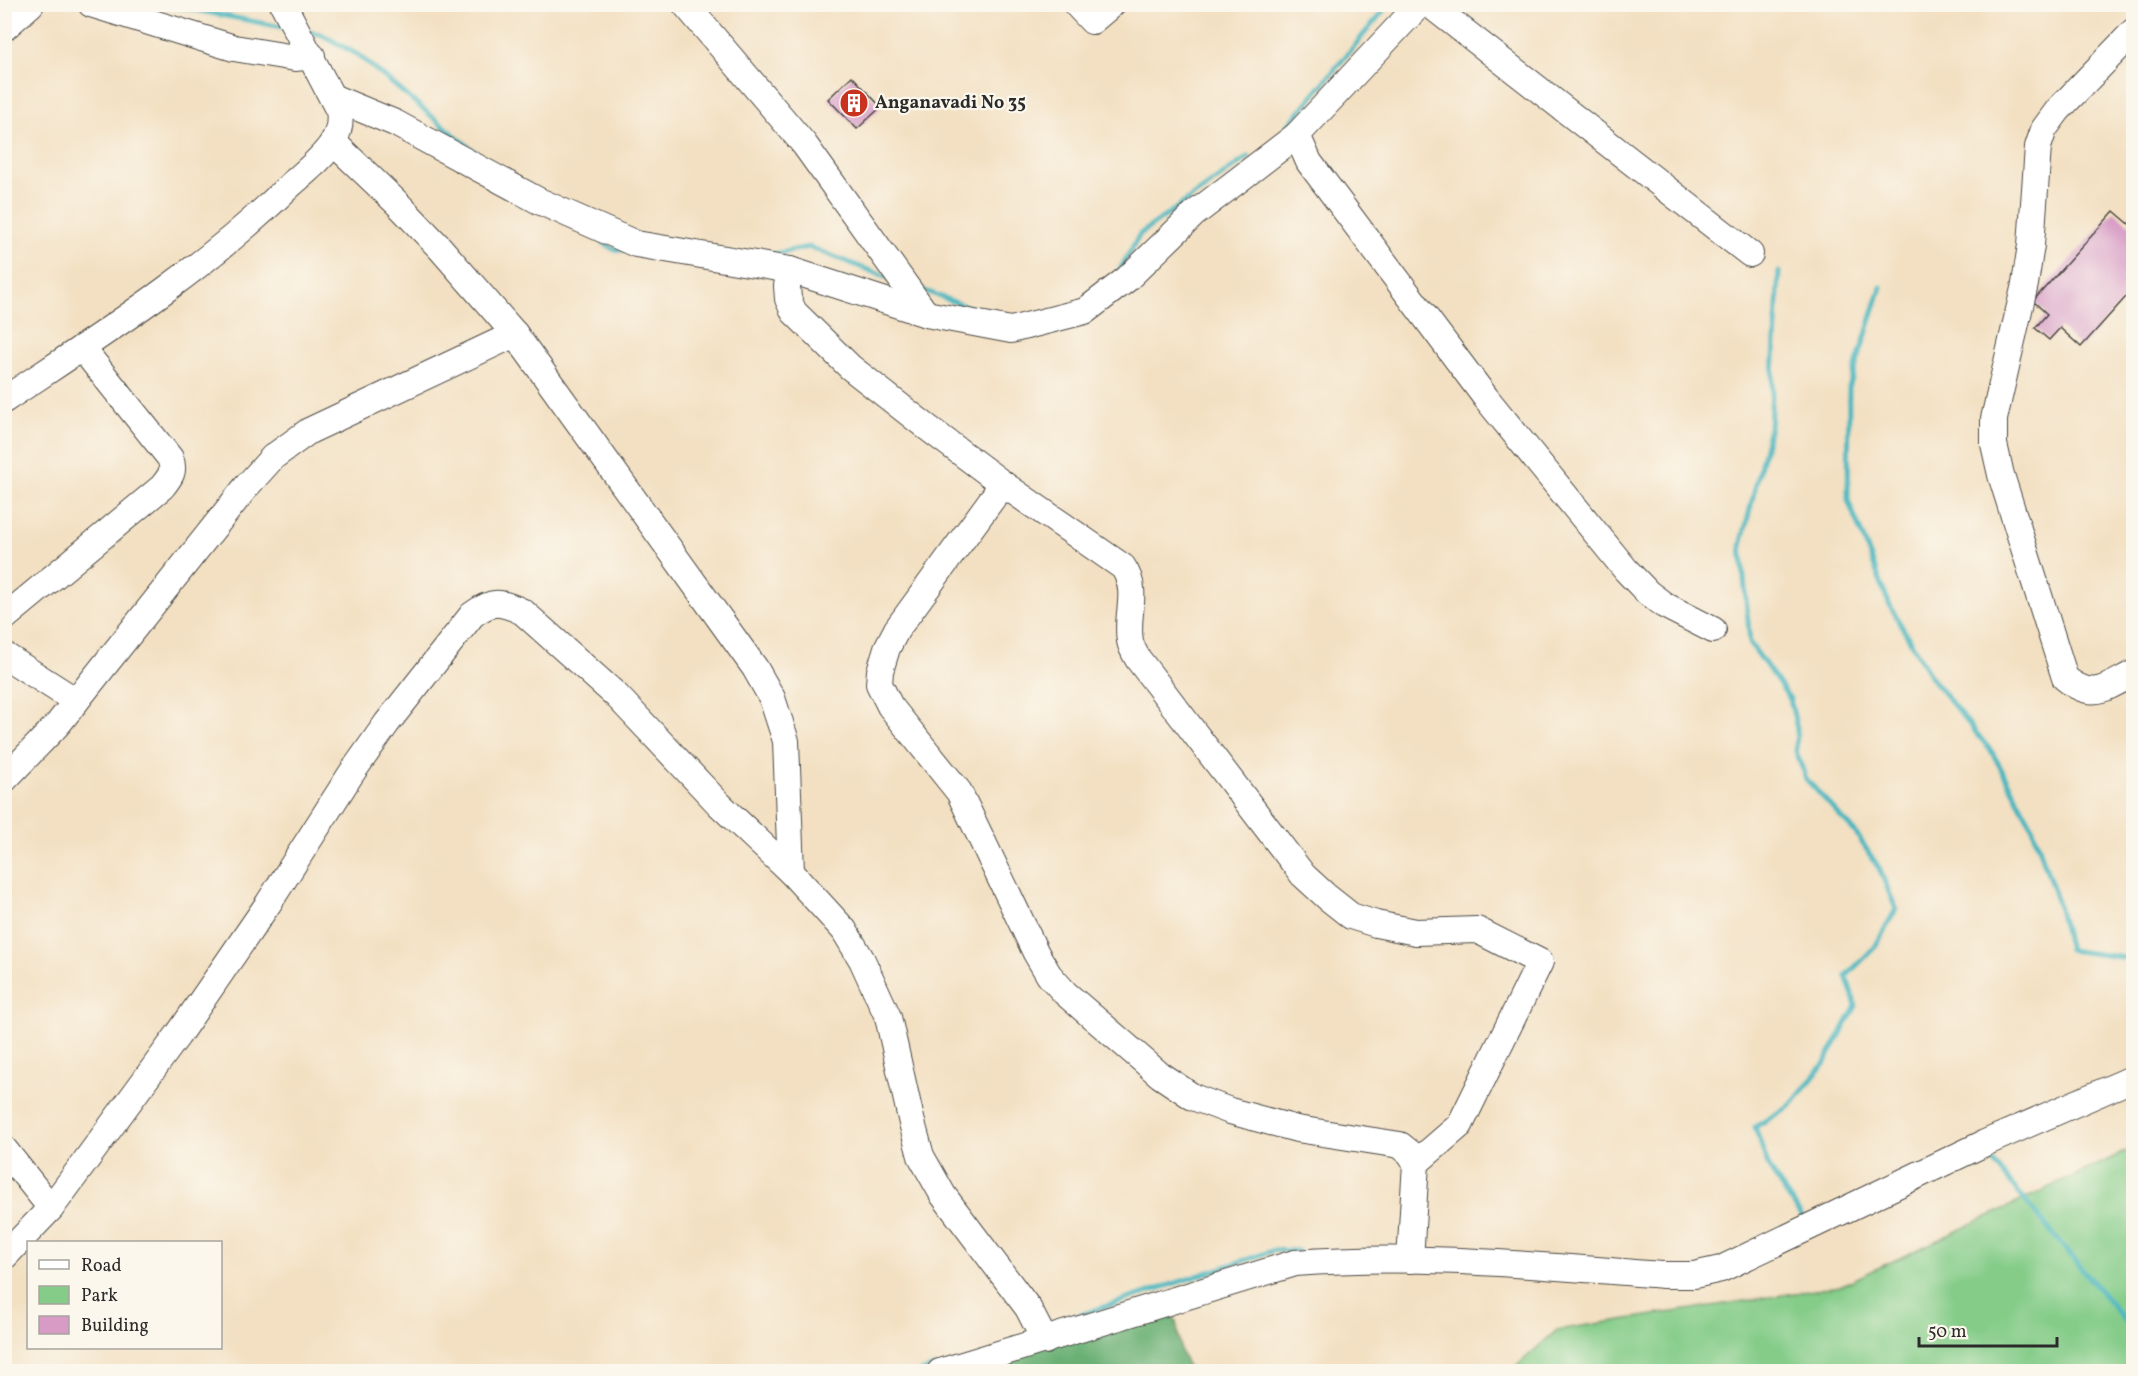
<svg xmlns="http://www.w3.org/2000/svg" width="2138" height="1376" font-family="Vollkorn,serif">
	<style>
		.green { fill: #84cc88; stroke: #587c5a; stroke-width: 1.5 }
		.forest { fill: #6bb074; stroke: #4b6e50; stroke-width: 1.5 }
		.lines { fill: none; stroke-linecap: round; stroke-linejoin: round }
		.stream { stroke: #47b6bf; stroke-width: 5 }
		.building { fill: #d79bc6 }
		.minor-casing { stroke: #494642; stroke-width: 28 }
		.minor { stroke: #fff; stroke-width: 26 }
		.labels { text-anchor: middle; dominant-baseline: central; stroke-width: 4.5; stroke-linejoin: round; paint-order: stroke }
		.poi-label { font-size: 18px; font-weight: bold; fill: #2b2b2b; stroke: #fbf7ec; text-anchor: start }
	</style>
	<rect width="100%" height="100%" fill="#fbf7ec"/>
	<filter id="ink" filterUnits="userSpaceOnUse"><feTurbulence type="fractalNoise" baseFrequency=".0167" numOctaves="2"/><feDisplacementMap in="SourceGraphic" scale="12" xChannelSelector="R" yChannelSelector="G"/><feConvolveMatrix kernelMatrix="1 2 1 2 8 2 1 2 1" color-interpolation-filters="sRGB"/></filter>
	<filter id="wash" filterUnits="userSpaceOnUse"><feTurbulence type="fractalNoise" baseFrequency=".008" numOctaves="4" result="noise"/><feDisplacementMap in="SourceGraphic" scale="24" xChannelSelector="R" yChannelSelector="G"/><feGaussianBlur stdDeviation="1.35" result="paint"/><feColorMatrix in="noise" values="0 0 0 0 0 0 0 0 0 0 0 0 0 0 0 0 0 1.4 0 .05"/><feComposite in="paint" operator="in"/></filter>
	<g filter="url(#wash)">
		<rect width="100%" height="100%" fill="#f3e0c2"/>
		<path class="green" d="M2133,1148V1371H1511L1557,1330L1840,1286Z"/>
		<path class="forest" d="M1169,1306L1176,1321L1181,1352L1190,1371L954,1372Z"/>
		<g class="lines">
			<g class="stream">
				<path d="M164,4L287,28"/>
				<path d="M307,32L321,34L358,55L476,153"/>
				<path d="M1286,128L1389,4"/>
				<path d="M604,243L613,249L623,250"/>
				<path d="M769,255L809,247L889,278"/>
				<path d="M1779,272L1770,427L1741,546L1750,643L1790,699L1797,729L1796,751L1806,779L1855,832L1879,868L1896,909L1875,947L1846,976L1856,1006L1824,1064L1791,1105L1755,1127L1769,1168L1803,1218"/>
				<path d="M1118,273L1140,234L1248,157"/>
				<path d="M1881,287L1849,388L1848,500L1890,606L1932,679L1992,752L2032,826L2058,904L2069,950L2134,959"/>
				<path d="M920,289L984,313"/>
				<path d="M1989,1157L2134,1332"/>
				<path d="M1047,1326L1275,1250L1298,1251"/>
				<path d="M921,1372L934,1367"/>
			</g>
		</g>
		<g id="blocks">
			<g class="building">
				<path d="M852,76L881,107L857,129L828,99Z"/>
				<path d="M2114,211L2134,228V288L2081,347L2060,328L2049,340L2035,328L2047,314L2033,301Z"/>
			</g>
		</g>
	</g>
	<g filter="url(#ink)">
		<use href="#blocks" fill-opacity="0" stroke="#494642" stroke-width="1.5"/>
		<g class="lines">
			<g class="minor-casing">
				<g id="minor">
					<path d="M91,4L234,48L295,58L312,56"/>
					<path d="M685,4L804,144L926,314"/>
					<path d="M1076,4L1092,21L1112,4"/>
					<path d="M1420,4L1297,135L1309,162L1486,398L1626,570L1648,593L1664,605L1713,630"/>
					<path d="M1429,4L1750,254"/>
					<path d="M4,28L31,4"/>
					<path d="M2134,31L2058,110L2044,129L2038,147L2031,245L2025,284L1994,419V444L2001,475L2065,678C2093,701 2105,688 2134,673"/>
					<path d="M332,97L395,123L539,201L636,244L790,270L926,314L1011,330L1085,311L1127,279L1194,214L1297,135"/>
					<path d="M333,142L398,204L440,248L515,334L755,668L772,698L786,741L791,872"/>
					<path d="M790,270L787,286L788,299L794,312L850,367L924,425L1003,484L1123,567C1140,592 1125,614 1130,641C1131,647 1135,654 1138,659L1303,875L1327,897L1351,916L1376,924L1416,932L1477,930L1540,962L1460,1125L1416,1163"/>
					<path d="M4,400C101,335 201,272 285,190C301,175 322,160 333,142C339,132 341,122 339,111L283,4"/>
					<path d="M1003,484L897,629L887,648L880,671L879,684L890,706L959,792L1036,953L1049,975L1065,993L1160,1075L1193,1097L1230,1111L1297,1129L1400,1145L1410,1153L1416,1163L1410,1260"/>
					<path d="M4,618L162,487C171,476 175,471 170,458L82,348"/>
					<path d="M4,655L76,701"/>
					<path d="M4,780L58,724L246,487L273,457L309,431L515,334"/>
					<path d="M4,1149L51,1208"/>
					<path d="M4,1257L51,1208L178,1035L268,904L351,774L387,723L472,615C492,600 500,601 523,612L617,696L719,804L791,872L844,930L862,960L888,1017L911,1119L921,1156L943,1195L1028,1308L1045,1341"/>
					<path d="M940,1372L1295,1263C1418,1253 1541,1266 1663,1275H1694L1721,1269L1985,1143L2134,1078"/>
				</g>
			</g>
			<use href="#minor" class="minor"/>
		</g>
	</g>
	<defs>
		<g id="building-disc" transform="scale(1.5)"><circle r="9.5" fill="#c8321e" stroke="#fbf7ec"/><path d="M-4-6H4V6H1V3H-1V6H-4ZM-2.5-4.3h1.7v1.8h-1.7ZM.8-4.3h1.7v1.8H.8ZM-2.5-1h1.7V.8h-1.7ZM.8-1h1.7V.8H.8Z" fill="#fff"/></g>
	</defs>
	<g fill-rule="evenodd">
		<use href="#building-disc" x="854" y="103"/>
	</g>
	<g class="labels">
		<g class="poi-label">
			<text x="875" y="103">Anganavadi No 35</text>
		</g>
	</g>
	<rect width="2138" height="1376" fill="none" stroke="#fbf7ec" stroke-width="24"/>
	<rect x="27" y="1241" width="195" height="108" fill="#fbf7ec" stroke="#a8a59f" stroke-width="1.5"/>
	<rect x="39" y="1260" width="30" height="9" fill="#ffffff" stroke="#a8a59f" stroke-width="1.5"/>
	<text x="81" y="1271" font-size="18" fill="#2b2b2b">Road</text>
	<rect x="39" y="1286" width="30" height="18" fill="#84cc88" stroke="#a8a59f" stroke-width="1.5"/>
	<text x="81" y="1301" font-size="18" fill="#2b2b2b">Park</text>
	<rect x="39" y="1316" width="30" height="18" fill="#d79bc6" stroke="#a8a59f" stroke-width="1.5"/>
	<text x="81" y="1331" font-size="18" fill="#2b2b2b">Building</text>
	<path d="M1919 1337v9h138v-9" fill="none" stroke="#2b2b2b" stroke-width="3"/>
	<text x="1928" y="1337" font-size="18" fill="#2b2b2b" stroke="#fbf7ec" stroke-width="4.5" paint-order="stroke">50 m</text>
</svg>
